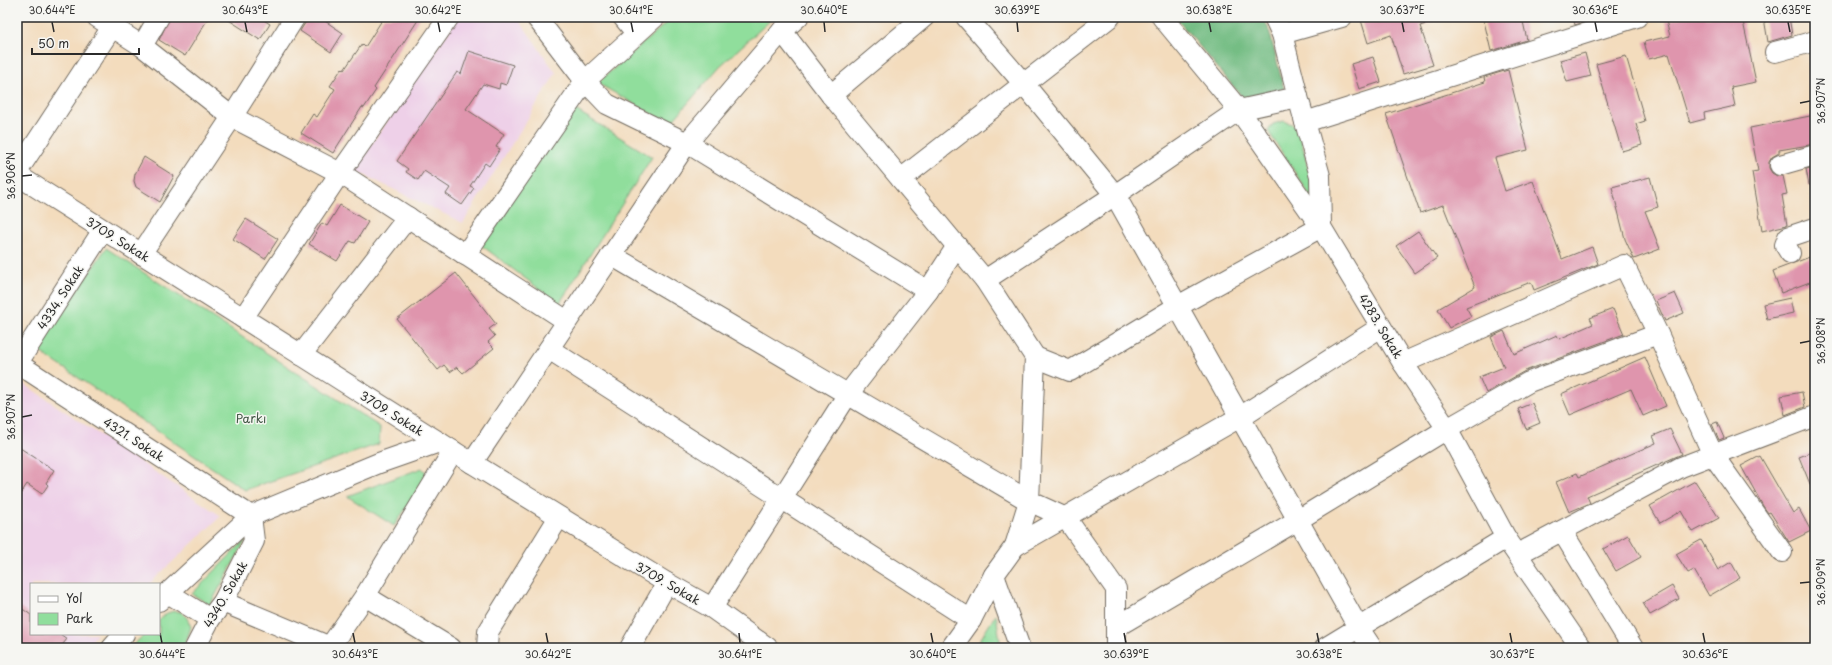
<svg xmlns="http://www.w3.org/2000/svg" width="1832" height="665" font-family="'Playpen Sans',sans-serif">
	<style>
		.built { fill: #eed0e8 }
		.green { fill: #90de9c; stroke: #5e8464 }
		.forest { fill: #74bd84; stroke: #507458 }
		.building { fill: #df95ad }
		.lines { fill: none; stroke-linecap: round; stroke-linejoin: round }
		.minor-casing { stroke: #71695e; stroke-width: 22 }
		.minor { stroke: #fff; stroke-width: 20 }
		.ticks { fill: none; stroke: #2b2b2b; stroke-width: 1.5 }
		.labels { text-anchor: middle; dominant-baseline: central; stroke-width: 3; stroke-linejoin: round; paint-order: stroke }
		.street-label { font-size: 12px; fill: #2b2b2b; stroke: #f6f6f2 }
		.park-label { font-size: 12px; fill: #445847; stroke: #f6f6f2 }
		.neatline { fill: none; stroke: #2b2b2b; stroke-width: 1.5 }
		.ticks-label { font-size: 10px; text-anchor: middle; fill: #2b2b2b }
	</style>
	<rect width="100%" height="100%" fill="#f6f6f2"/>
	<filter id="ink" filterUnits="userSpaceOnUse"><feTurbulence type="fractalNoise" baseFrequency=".025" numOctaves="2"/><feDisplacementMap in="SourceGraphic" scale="8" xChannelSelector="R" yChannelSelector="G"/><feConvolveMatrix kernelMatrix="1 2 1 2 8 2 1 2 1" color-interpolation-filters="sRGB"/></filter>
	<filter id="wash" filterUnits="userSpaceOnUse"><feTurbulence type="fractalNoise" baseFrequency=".012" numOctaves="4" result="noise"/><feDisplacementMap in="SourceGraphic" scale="16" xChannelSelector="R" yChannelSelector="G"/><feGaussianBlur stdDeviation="0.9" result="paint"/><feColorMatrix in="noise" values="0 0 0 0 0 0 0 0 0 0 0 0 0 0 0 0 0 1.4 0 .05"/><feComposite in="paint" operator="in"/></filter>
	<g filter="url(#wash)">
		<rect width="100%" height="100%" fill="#f3dcbd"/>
		<g class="built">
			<path d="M458,17H517L556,73L463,223L354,170Z"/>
			<path d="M18,380L221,516L149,584H31V634H97L86,648H17Z"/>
		</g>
		<g class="green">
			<path d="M673,17H774L720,66L670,124L597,83Z"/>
			<path d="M574,109L652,157L559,304L481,245Z"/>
			<path d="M1284,121L1297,126L1314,187L1315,203L1268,131L1273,124Z"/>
			<path d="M106,248L380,427L379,444L245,490L37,350Z"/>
			<path d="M422,468L426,472L425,480L394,526L347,496Z"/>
			<path d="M247,538L210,605L192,594Z"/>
			<path d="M175,611L181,612L187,618L191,627L187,639L182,648H130L145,634H159V620L167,613Z"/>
			<path d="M996,614L1001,648H975Z"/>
		</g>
		<path class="forest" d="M1175,17H1263L1269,30L1284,89L1243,98Z"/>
		<g id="blocks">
			<g class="building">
				<path d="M170,17H209L185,56L159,40Z"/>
				<path d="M224,17H259L270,24L260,40Z"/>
				<path d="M309,17H319L343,33L331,52L300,31Z"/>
				<path d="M384,17H420L374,88L376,90L364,108L362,107L333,153L301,133L313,114L317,117L335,89L330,86L342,68L344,70L362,44L365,47Z"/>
				<path d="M1368,17H1439L1440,19L1420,26L1433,65L1403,74L1391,35L1368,43L1361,20Z"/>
				<path d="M1483,17H1522L1527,40L1491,51Z"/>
				<path d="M1573,17H1599L1575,25Z"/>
				<path d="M1683,17H1742L1756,82L1731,87L1735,106L1704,113L1705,119L1690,123L1669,54L1649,59L1644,42L1670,36L1666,21Z"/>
				<path d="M1772,17H1789L1792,35L1768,42L1764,18Z"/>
				<path d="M469,51L513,65L506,85L500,83L499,89L483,84L466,109L504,134L496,147L500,149L489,166L485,163L470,186L474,188L462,205L446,194L450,188L424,171L418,180L406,172L408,169L397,161L457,72L461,74Z"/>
				<path d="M1585,53L1591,76L1567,82L1560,60Z"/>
				<path d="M1626,56L1645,121L1636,124L1642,145L1622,151L1596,64Z"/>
				<path d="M1373,57L1381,82L1359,89L1351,64Z"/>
				<path d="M1508,70L1528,150L1495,158L1505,191L1533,181L1562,259L1592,247L1598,264L1534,290L1531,282L1466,307L1471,316L1449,328L1438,309L1475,287L1443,205L1420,213L1386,114L1485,82L1484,77Z"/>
				<path d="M1815,115V144L1779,150V153L1772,157L1769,162V168L1772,173L1777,176H1783L1787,194L1782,195L1787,225L1762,231L1752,172L1758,171L1750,128Z"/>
				<path d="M144,157L174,176L160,202L136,187L134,181L135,174Z"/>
				<path d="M1815,167V185H1809L1806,169Z"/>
				<path d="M1650,177L1658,207L1645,211L1660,249L1634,259L1625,239L1612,187Z"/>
				<path d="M340,205L368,222L355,243L350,241L337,261L309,244L322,223L327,226Z"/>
				<path d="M246,219L278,239L265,259L233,239Z"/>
				<path d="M1418,231L1437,258L1415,273L1396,246Z"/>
				<path d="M1815,255V280L1781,293L1773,271Z"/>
				<path d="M456,273L496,324L489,329L495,336L488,342L494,348L463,373L457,367L450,372L444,365L438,370L397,319Z"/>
				<path d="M1675,293L1684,313L1665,321L1656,301Z"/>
				<path d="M1790,298L1793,313L1767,319L1763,304Z"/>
				<path d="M1613,309L1624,334L1525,371L1486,393L1479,377L1504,367L1491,337L1504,331L1514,354L1557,335L1559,339L1593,324L1590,318Z"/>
				<path d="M1645,357L1666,406L1643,416L1631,389L1570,415L1561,394Z"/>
				<path d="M1802,392L1805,407L1785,415L1781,396Z"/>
				<path d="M1532,403L1540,423L1526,429L1518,409Z"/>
				<path d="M1717,422L1724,438L1719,440L1712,424Z"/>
				<path d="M1670,429L1682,454L1587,496L1590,503L1569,512L1556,482L1577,473L1579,477L1656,443L1653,436Z"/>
				<path d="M17,446L54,470L46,483L48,485L42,494L27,484L17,499Z"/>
				<path d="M1815,451V496L1799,457Z"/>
				<path d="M1760,456L1793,513L1799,509L1811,531L1789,542L1770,512L1768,513L1763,506L1741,466Z"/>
				<path d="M1695,481L1719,518L1693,532L1681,511L1660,523L1650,506Z"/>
				<path d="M1628,535L1641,557L1616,571L1603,549Z"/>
				<path d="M1701,540L1718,570L1731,562L1740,578L1709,596L1694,570L1688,573L1676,554Z"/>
				<path d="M1672,586L1679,599L1650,615L1643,603Z"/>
				<path d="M17,605L31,615V634H60L67,639L60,648H17Z"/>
			</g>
		</g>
	</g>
	<g filter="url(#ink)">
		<use href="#blocks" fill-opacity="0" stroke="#71695e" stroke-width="1"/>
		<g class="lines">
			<g class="minor-casing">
				<g id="minor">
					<path d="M97,17L142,46L232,117L340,173L567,321"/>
					<path d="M536,17L585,81L607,104L687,143L928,291"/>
					<path d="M623,17L636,33"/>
					<path d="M966,17L1024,84L1115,195L1358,627L1372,648"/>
					<path d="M1162,17L1239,110L1321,227L1403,363L1447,429L1506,538L1581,648"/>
					<path d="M782,31L831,95L985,280L1035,357L1029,501L1015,546L994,575L971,620L951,648"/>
					<path d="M1282,34L1342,17"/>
					<path d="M142,46L159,17"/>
					<path d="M1775,52L1815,41"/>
					<path d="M831,95L924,17"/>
					<path d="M1305,122L1637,17"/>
					<path d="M1780,165L1815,155"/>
					<path d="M17,172L112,27"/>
					<path d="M17,175L472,463L667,583L712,608L768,648"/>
					<path d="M901,179L1110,17"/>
					<path d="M1790,253L1785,245L1788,237L1815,228"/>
					<path d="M141,254L232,117L295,17"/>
					<path d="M465,255L585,81L655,17"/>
					<path d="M611,255L1029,501L1066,518L1116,589V648"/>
					<path d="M985,280L1115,195L1239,110L1298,97"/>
					<path d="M243,318L340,173L449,17"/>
					<path d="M549,349L971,620"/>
					<path d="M301,355L408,217"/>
					<path d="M1035,357L1070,371L1178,306L1321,227L1320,176L1298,97L1282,34L1274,17"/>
					<path d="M17,363L251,516L254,541L223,602L210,619L195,648"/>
					<path d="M1403,363L1624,265L1658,334L1713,455L1782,552"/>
					<path d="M17,364L103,230"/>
					<path d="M472,463L687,143L782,31L798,17"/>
					<path d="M1562,531L1633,648"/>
					<path d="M1015,546L1240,417L1381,327"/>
					<path d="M1518,554L1681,467L1815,416"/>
					<path d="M994,575L1020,648"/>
					<path d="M168,593L210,619"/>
					<path d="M365,596L451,648"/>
					<path d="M159,601L251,516L379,463L439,442"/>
					<path d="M223,602L330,647"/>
					<path d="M712,608L848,394L928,291L957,246"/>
					<path d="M1116,627L1298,520L1447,429L1529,382L1658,334"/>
					<path d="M112,648L124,634"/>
					<path d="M329,648L365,596L453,451"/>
					<path d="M487,648L488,632L559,517"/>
					<path d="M630,648L667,583"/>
					<path d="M1325,648L1506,538"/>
				</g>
			</g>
			<use href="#minor" class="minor"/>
		</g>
	</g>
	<path class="ticks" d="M52,22L54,32M245,22L247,32M438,22L440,32M631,22L633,32M824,22L825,32M1017,22L1018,32M1209,22L1211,32M1402,22L1404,32M1595,22L1597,32M1788,22L1790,32M1800,103L1810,101M22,176L32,175M1800,343L1810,341M22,417L32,415M1800,583L1810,582M160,633L162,643M353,633L355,643M546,633L548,643M739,633L740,643M931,633L933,643M1124,633L1126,643M1317,633L1319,643M1510,633L1512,643M1703,633L1705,643"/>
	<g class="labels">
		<g class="street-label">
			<text transform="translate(118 239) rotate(32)">3709. Sokak</text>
			<text transform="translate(60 297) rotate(-57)">4334. Sokak</text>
			<text transform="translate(1381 326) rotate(59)">4283. Sokak</text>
			<text transform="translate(392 413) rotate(32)">3709. Sokak</text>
			<text transform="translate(134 439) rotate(33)">4321. Sokak</text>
			<text transform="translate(668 583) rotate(30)">3709. Sokak</text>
			<text transform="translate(225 594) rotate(-60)">4340. Sokak</text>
		</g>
		<g class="park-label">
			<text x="251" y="418">Parkı</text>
		</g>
	</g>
	<rect width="1832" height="665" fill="none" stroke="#f6f6f2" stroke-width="44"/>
	<rect x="30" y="583" width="130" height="52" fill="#f6f6f2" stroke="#a5a5a2"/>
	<rect x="38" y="596" width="20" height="6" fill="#ffffff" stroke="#a5a5a2"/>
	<text x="66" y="603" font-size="12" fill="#2b2b2b">Yol</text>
	<rect x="38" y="613" width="20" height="12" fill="#90de9c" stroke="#a5a5a2"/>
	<text x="66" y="623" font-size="12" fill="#2b2b2b">Park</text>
	<path d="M32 48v6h107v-6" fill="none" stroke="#2b2b2b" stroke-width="2"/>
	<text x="38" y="48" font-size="12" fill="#2b2b2b" stroke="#f6f6f2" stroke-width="3" paint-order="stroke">50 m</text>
	<rect x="22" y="22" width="1788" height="621" class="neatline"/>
	<g class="ticks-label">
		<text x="52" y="14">30.644°E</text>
		<text x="245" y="14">30.643°E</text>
		<text x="438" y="14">30.642°E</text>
		<text x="631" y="14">30.641°E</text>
		<text x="824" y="14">30.640°E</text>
		<text x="1017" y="14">30.639°E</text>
		<text x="1209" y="14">30.638°E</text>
		<text x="1402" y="14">30.637°E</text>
		<text x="1595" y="14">30.636°E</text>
		<text x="1788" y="14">30.635°E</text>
		<text transform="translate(1821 101) rotate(-90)" y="4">36.907°N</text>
		<text transform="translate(11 176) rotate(-90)" y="4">36.906°N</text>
		<text transform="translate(1821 341) rotate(-90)" y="4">36.908°N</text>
		<text transform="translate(11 417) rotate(-90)" y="4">36.907°N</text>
		<text transform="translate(1821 582) rotate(-90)" y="4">36.909°N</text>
		<text x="162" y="658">30.644°E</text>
		<text x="355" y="658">30.643°E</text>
		<text x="548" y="658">30.642°E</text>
		<text x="740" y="658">30.641°E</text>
		<text x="933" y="658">30.640°E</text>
		<text x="1126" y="658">30.639°E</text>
		<text x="1319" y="658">30.638°E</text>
		<text x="1512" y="658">30.637°E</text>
		<text x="1705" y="658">30.636°E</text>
	</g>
</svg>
